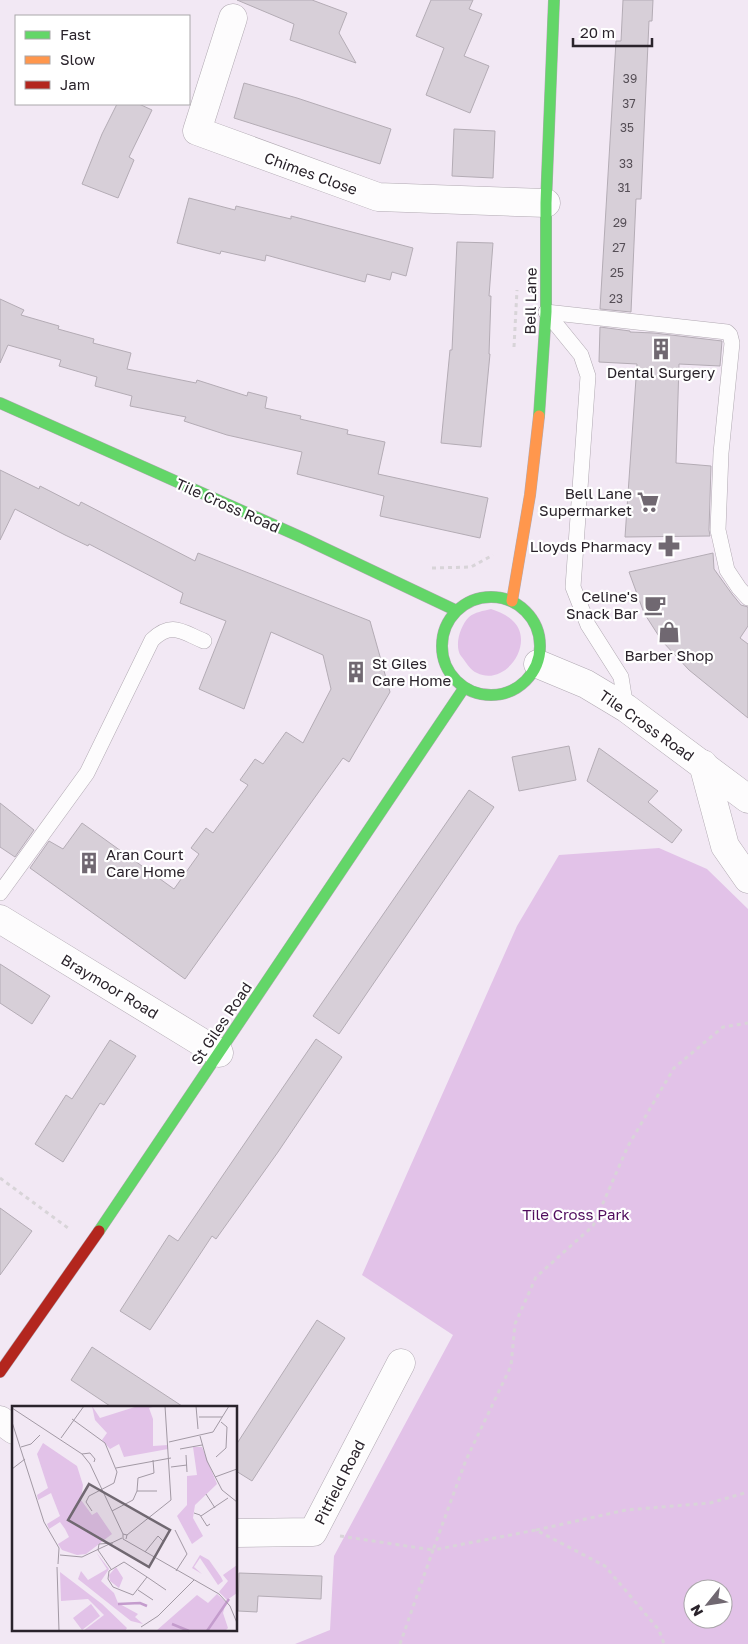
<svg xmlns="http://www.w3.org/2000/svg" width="748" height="1644" font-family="'Golos Text',sans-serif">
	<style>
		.green { fill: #e2c2e8; fill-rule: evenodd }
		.building { fill: #d7cfd8; stroke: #b4acb5 }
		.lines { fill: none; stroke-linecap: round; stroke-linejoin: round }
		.lane-casing { stroke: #b1a9b2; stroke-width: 16 }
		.street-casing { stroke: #b1a9b2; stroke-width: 29 }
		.fast-casing { stroke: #b1a9b2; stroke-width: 12 }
		.slow-casing { stroke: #b1a9b2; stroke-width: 12 }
		.jam-casing { stroke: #b1a9b2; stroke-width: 12 }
		.path { stroke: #d8d4d8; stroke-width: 3; stroke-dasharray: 4 4; stroke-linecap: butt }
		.lane { stroke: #fdfcfd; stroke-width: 15 }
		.street { stroke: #fdfcfd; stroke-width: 28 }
		.fast { stroke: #63d668; stroke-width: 11 }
		.slow { stroke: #ff974d; stroke-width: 11 }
		.jam { stroke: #b3261e; stroke-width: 11 }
		.labels { text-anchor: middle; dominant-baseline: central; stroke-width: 4.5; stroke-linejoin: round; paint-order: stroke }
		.number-label { font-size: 12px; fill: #554e56 }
		.street-label { font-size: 15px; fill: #2a232b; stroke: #fff }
		.poi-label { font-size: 15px; fill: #2a232b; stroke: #fff; text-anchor: end }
		.park-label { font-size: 15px; fill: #510d5e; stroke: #fff }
		.inset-river { fill: none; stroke: #c49ccd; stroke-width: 2.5 }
		.inset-road { fill: none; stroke: #a299a4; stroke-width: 1 }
		.view { fill: #706871; fill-opacity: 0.15; stroke: #706871; stroke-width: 2.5 }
		.inset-edge { fill: none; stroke: #2a232b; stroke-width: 2.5 }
	</style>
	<rect width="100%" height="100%" fill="#f2e8f4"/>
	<g class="green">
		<path d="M491,609C499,612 508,615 514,622C535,644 505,687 477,673C470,670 466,662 461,656C454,646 460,626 469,617C475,612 483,611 491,609Z"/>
		<path d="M659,848L707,869L748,909V1644H295L330,1630L334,1556L453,1335L362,1275L517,926L559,855ZM693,1589H723V1619H693Z"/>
	</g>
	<g class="building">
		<path d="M237,0H312L347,13L339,33L356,63L290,40L294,24Z"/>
		<path d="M431,0H473L469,9L482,14L464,56L489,66L470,113L426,95L444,48L416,36Z"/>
		<path d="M623,0H653L652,21H649L641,199H636L631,312L600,309L616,41H621Z"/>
		<path d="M244,83L297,98L391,129L380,164L234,118Z"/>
		<path d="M117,104H139L152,110L129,157L134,160L118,198L82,184L102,134Z"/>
		<path d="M454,129L495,131L493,178L452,176Z"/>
		<path d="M189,198L235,210L236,206L291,219V216L413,248L406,276L392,272L390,280L367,274L365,282L266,255L265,261L221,251L220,254L177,243Z"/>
		<path d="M457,242L493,243L489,296H491L489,354H490L481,447L441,443L450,350H452Z"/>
		<path d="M0,299L24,310L21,315L59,326L58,329L94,339L93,343L131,353L127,369L196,383L197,380L247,396L248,392L267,397L265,408L301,416L300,419L348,430L347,434L385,442L378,474L488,498L480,538L380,516L384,496L297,474L302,452L227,435L184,421L186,417L130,406L132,396L95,386L97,377L59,366L61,360L8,345L0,363Z"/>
		<path d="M600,327L630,331V332L654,333L722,341L720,366L679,364L676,463L711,466L709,530L710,536L625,537L637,364L599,362Z"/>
		<path d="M0,470L39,489L40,486L79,506L81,502L195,561L198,553L370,621L390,692L349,762L343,758L185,979L30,868L49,841L63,849L82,823L174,889L199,854L191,848L206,828L213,833L248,785L240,780L255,759L263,764L286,732L303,743L331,689L323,655L271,632L244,709L199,689L226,621L180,603L183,593L89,544L88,546L65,535L15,509L0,540Z"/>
		<path d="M713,553L714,569L732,594L741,605L748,607V626L740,638L748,644V718L689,670L662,641L644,613L629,572Z"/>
		<path d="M569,746L576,780L519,791L512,757Z"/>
		<path d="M599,748L658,791L648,802L682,830L672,843L587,781Z"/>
		<path d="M469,790L494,807L339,1034L313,1016Z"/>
		<path d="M0,803L34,830L15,857L0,847Z"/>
		<path d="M0,964L50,996L32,1024L0,1003Z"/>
		<path d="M316,1039L342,1057L278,1152L216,1239L212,1236L150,1330L120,1311L169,1235L178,1241Z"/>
		<path d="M110,1040L136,1056L104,1105L100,1103L63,1162L35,1144L66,1095L72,1099Z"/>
		<path d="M0,1208L32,1231L0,1275Z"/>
		<path d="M317,1320L345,1338L252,1481L236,1471V1445Z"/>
		<path d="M92,1347L185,1408H113L71,1380Z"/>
		<path d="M239,1573L322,1576L321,1599L258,1596L257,1612L238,1611Z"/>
	</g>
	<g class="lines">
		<g class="lane-casing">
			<g id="lane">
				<path d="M546,312L727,332L730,335L732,343L721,453L718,530L727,570L739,588L748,598"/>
				<path d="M546,312L581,355L588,376L573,587L588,625L621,677L626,708"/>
				<path d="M0,893L87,773L152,640C172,621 182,632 204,641"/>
			</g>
		</g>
		<g class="street-casing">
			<g id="street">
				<path d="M233,18L197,131L378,197L546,203"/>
				<path d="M538,664L586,684L626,708L748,799"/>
				<path d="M703,764L725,846L748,879"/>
				<path d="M0,919L219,1053"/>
				<path d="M0,1420L14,1430"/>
				<path d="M236,1533L313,1532L401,1363"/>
			</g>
		</g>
		<g class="fast-casing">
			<g id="fast">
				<path d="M0,403L303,538L455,610"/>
				<path d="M539,416L546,312V203L554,0"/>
				<circle cx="491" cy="646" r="49"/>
				<path d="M99,1231L464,688"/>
			</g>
		</g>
		<g class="slow-casing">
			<path id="slow" d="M512,601L530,495L539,416"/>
		</g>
		<g class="jam-casing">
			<path id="jam" d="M0,1372L99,1231"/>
		</g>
		<g class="path">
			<path d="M514,347L517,290"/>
			<path d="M432,568L471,567L493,555"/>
			<path d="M0,1178L68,1228"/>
			<path d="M536,1530L626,1510L710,1503L748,1492"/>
			<path d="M340,1536L433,1550L466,1460L511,1366L515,1324L536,1277L593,1226L628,1146L674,1068L723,1027L748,1023"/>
			<path d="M400,1644L433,1550L536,1530L605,1566L659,1630L664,1644"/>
		</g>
		<use href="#lane" class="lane"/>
		<use href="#street" class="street"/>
		<use href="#fast" class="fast"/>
		<use href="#slow" class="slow"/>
		<use href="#jam" class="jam"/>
	</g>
	<defs>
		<g id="building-bare" transform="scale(1.725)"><path d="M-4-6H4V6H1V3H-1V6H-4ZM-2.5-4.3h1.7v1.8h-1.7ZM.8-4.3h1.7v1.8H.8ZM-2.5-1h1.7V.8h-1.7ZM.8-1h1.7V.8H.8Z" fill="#706871" stroke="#fff" stroke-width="2.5" paint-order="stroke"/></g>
		<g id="supermarket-bare" transform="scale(1.725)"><path d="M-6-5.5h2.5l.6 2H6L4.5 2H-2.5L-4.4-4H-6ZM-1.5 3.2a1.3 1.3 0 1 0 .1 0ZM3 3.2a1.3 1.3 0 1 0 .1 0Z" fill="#706871" stroke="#fff" stroke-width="2.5" paint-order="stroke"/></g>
		<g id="pharmacy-bare" transform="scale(1.725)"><path d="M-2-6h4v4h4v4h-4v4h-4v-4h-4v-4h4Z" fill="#706871" stroke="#fff" stroke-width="2.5" paint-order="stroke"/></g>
		<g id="cafe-bare" transform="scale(1.725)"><path d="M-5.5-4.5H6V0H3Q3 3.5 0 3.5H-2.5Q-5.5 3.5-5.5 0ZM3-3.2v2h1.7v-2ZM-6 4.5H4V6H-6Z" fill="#706871" stroke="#fff" stroke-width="2.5" paint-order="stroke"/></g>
		<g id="shop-bare" transform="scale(1.725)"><path d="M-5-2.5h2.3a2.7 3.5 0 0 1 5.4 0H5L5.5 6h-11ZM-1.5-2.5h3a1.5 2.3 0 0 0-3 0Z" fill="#706871" stroke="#fff" stroke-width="2.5" paint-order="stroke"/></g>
	</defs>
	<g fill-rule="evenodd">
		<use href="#building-bare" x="661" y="349"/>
		<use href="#supermarket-bare" x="648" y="502"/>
		<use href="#pharmacy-bare" x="669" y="546"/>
		<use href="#cafe-bare" x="655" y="605"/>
		<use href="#shop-bare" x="669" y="632"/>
		<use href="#building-bare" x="356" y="672"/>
		<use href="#building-bare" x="89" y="863"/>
	</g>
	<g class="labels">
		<g class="number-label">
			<text x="630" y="78">39</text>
			<text x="629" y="103">37</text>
			<text x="627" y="127">35</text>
			<text x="626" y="163">33</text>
			<text x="624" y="187">31</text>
			<text x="620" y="222">29</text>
			<text x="619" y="247">27</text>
			<text x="617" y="272">25</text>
			<text x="616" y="298">23</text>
		</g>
		<g class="street-label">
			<text transform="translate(311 173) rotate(20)">Chimes Close</text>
			<text transform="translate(530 301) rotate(-89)">Bell Lane</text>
			<text transform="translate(228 505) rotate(24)">Tile Cross Road</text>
			<text transform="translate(647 725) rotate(35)">Tile Cross Road</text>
			<text transform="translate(110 986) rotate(31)">Braymoor Road</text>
			<text transform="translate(221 1023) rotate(-56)">St Giles Road</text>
			<text transform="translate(339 1482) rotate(-63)">Pitfield Road</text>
		</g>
		<g class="poi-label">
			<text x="661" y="372" text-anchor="middle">Dental Surgery</text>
			<text x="632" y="493">Bell Lane<tspan x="632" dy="17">Supermarket</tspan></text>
			<text x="652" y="546">Lloyds Pharmacy</text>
			<text x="638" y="596">Celine's<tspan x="638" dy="17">Snack Bar</tspan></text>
			<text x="669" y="655" text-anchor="middle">Barber Shop</text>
			<text x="372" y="663" text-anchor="start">St Giles<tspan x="372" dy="17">Care Home</tspan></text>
			<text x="106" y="854" text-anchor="start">Aran Court<tspan x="106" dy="17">Care Home</tspan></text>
		</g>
		<g class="park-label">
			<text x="576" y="1214">Tile Cross Park</text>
		</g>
	</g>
	<g transform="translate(12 1406)">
		<rect width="225" height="225" fill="#f2e8f4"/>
		<path d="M80,0L88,12L126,0H144L137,2L141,13V40L156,39V43L112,51L107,38L98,43L90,34L95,27L83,14ZM31,37L65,60L71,79L69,94L80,109L85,106L100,128L74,148L65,149L50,144L46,138L57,131L53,123L48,116L37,123L35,118L48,110L39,87L26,94L25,89L36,82L25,48ZM181,41H190L205,78L183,99L181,112L191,130L180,138L165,110L175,99V70L185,69ZM84,146L97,163L89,175L102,187L106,197L126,208L123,211L131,218L119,215L66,173L69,165L76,174L95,163ZM188,149L197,154L209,171L211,175L206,179L188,152L182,161L190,168L180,162ZM225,159V187L215,194L207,186L216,175L211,169ZM104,161L111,172L107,182L98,175L97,169ZM48,166L90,198L115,222L113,225H71L92,209L76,193L49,195ZM205,188L214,196L211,207L216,222L213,225H144L185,189L196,197ZM79,198L88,210L70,224L61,212Z" fill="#e2c2e8"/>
		<path class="inset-river" d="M106,198L128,197L135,200M160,218L177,225M195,225L217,193"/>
		<path class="inset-road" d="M184,0L186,23M0,2L70,48L78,58L111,128M187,11H210M60,13L93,37L105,66L102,77L77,90L74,96L80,105M0,16L32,116L47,142L46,158M188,30L195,55L210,84L225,96M49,32L72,0M157,36L201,26L217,0M9,41L19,38L28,29M168,43L190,39M70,48L78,47L83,53L82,56M174,49L175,66M204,51L214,42L215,21L209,16M159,61L175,59M104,62L159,52M0,63L13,53M203,71L225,63M125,85L126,72L142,67L141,54M194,88L203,102M100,105L121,94L125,85H145M182,107L188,109L195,120L198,118M189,110L216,92M163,124L175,148L164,165M115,129L159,94L153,0M114,133L115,129L111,128V133L207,188L218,200L225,217M86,144L99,163M86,144L87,138L101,137M133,146L146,130L151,135M48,149L70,151L110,132M112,156L135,171L121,189L101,181L96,173L97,165ZM45,161L47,225M135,171L154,184M126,184L141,194M129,221L146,210L182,174"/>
		<path class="view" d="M77,78L158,124L137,161L56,114Z"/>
		<rect width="225" height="225" class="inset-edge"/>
	</g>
	<rect x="15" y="15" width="175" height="90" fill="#ffffff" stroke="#aaa7aa"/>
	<rect x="25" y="31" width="25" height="8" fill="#63d668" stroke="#aaa7aa"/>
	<text x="60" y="40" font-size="15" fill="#2a232b">Fast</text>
	<rect x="25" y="56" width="25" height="8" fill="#ff974d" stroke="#aaa7aa"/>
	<text x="60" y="65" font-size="15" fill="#2a232b">Slow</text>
	<rect x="25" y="81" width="25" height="8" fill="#b3261e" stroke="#aaa7aa"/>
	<text x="60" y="90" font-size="15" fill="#2a232b">Jam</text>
	<g transform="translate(708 1604) rotate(240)"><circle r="24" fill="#ffffff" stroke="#aaa7aa"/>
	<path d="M0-4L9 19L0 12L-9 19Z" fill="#706871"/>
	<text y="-8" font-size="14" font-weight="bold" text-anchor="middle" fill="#2a232b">N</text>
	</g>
	<path d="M573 38v8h79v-8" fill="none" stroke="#2a232b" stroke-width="2.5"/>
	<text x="580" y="38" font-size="15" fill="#2a232b" stroke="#ffffff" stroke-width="4" paint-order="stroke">20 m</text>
</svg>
